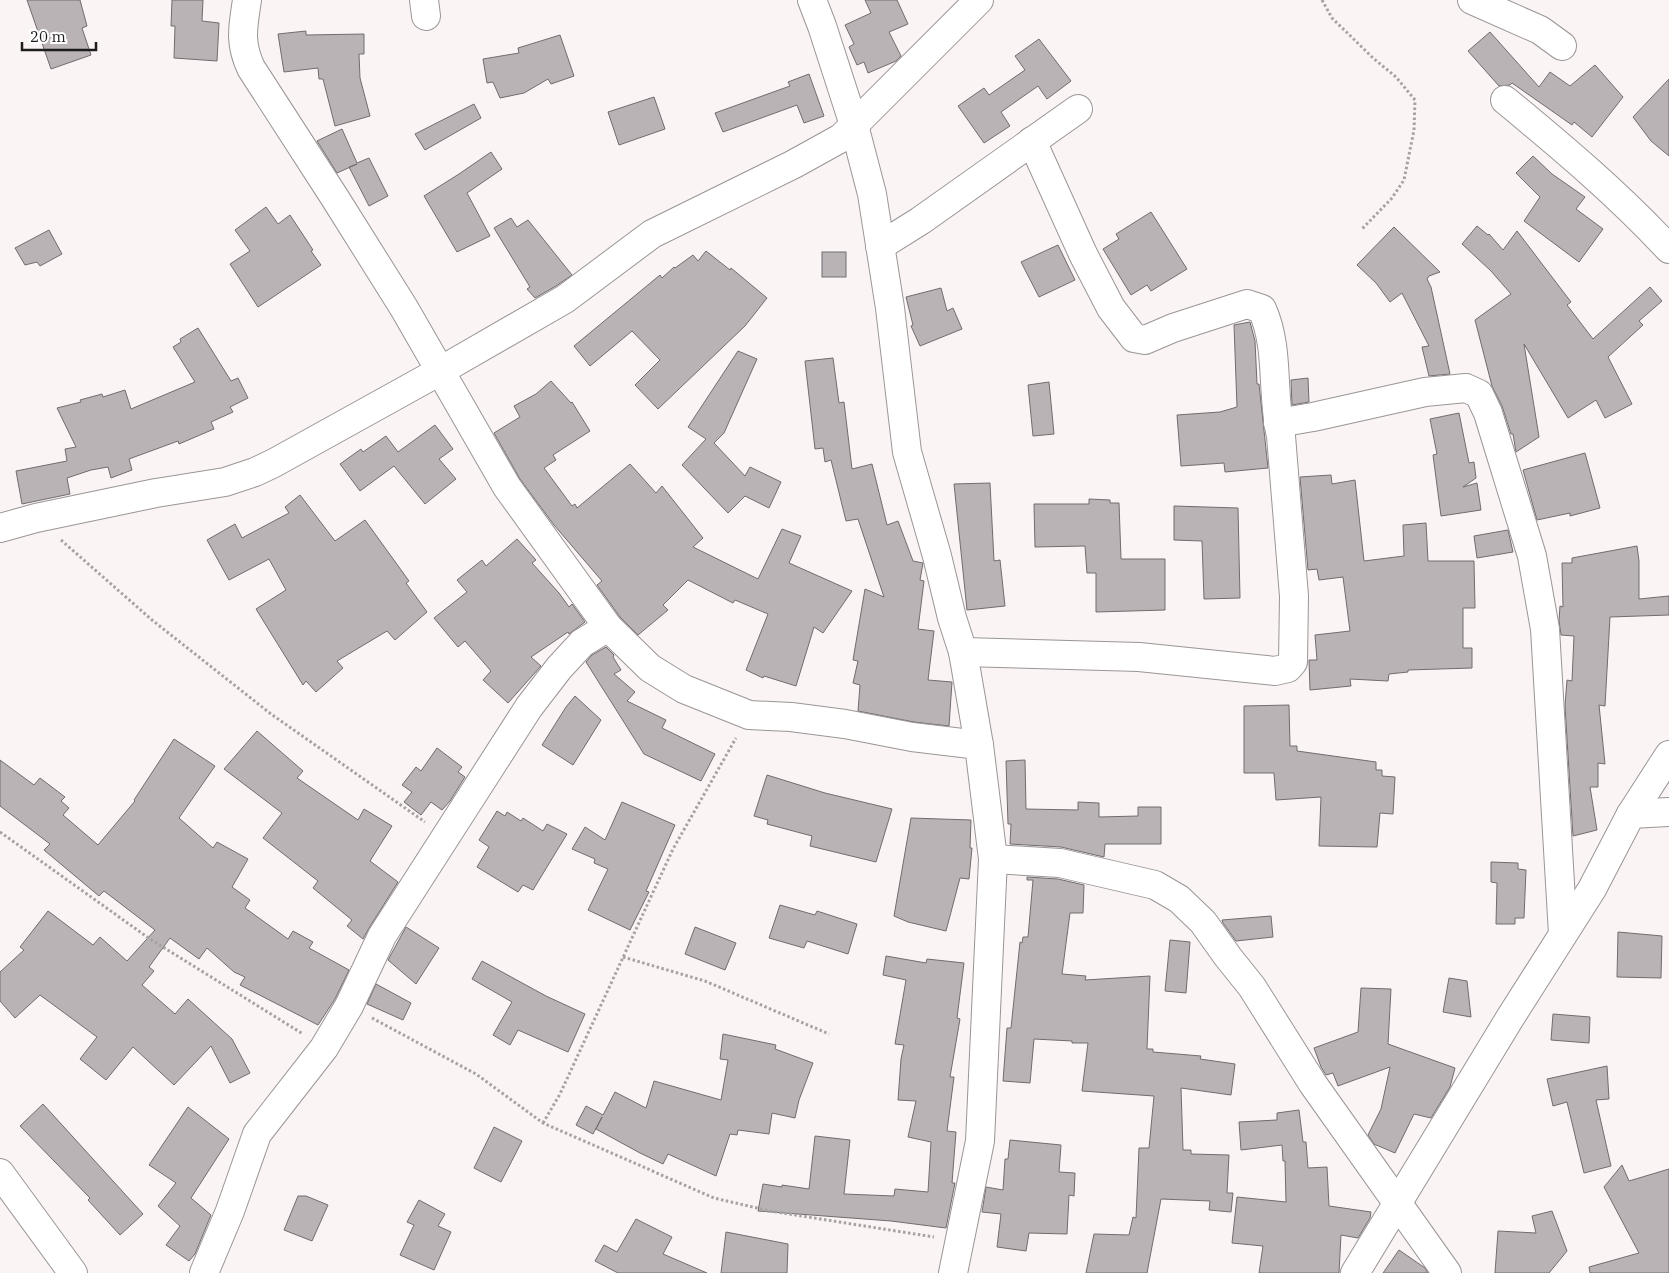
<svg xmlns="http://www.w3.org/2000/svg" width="1669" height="1273" font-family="'IBM Plex Serif',serif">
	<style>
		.building { fill: #b9b3b6; stroke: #716c6e }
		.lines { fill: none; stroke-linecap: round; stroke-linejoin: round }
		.minor-casing { stroke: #9b9595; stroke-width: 30 }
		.path { stroke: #a7a2a2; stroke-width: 3; stroke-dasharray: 2.5 2.5; stroke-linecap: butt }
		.minor { stroke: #fff; stroke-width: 28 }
	</style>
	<rect width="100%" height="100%" fill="#fbf4f4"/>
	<g class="building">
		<path d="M27,0H80L87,26L82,28L91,55L51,69Z"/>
		<path d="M172,0H203L202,21L219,23L217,61L174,58L175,26H171Z"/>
		<path d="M865,0H897L908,24L889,32L901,56L896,61L868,73L864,62L857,65L849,47L854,44L845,25L871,13Z"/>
		<path d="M306,31V35L364,34V54H359L360,78L370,116L335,126L323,79H319L318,68L284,72L278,34Z"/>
		<path d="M1490,32L1539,87L1550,72L1570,86L1595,65L1623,97L1592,137L1574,122L1572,125L1512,83L1510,85L1499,86L1468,51Z"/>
		<path d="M560,35L574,76L551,84L548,79L524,93L500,98L493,82L487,83L483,59L519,53L518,48Z"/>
		<path d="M1039,39L1071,81L1047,99L1038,86L1001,112L1010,126L984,143L958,106L984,88L989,95L1025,70L1015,56Z"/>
		<path d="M809,74L824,116L804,123L797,105L723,132L715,113L790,86L788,82Z"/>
		<path d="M1669,79V156L1651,141L1633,117Z"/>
		<path d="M654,97L665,129L619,145L608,112Z"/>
		<path d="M474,104L481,118L425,150L415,134Z"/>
		<path d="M342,129L357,163L369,158L388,196L369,206L349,167L357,164L337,173L317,141Z"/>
		<path d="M491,152L502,169L467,193L490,236L457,252L424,196L459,174Z"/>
		<path d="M1533,156L1552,174L1585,197L1576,209L1603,229L1579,262L1524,221L1540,197L1516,173Z"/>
		<path d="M266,207L278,224L290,215L313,250L311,251L321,265L258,307L230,264L250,251L235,230Z"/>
		<path d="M1151,212L1187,269L1151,291L1147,285L1131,295L1103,249L1119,239L1116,234Z"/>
		<path d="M511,218L517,227L528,220L572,275L556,286L535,298L527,289L530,287L494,228Z"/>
		<path d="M1477,226L1488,235L1489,234L1503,250L1517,231L1571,302L1567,305L1593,339L1650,287L1662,301L1639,321L1643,325L1608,357L1632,404L1605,418L1596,400L1568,418L1524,344L1539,437L1516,452L1513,434H1511L1502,406L1492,386L1475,320L1511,294L1491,271L1462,244Z"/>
		<path d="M1394,227L1440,272L1429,276L1427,279L1431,287L1450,374L1429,376L1422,347L1429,346L1402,293L1390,302L1376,283L1357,265Z"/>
		<path d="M49,230L62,254L40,266L37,262L25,265L15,248Z"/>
		<path d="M1058,245L1075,280L1039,297L1021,262Z"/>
		<path d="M706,251L730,270L731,268L767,298L745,326L658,409L635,385L660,360L632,331L590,366L574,346L660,275L662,278L674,267L675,268L693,255L698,261Z"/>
		<rect x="822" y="252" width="24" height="25"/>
		<path d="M941,288L947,311L953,308L962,329L920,346L911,326L913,325L906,297Z"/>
		<path d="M1250,322L1255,341L1257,384H1259L1268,468L1225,472L1224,463L1181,466L1177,415L1220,412L1237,407L1234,325Z"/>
		<path d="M198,328L231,381L238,378L248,398L230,407L233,412L211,422L214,429L179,444L178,441L129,459L132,470L111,478L108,467L91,470L67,478L70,494L22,504L16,471L67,461L65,449L76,447L57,408L81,402L80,400L102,394L103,397L125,390L131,409L195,382L173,347L181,342L180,339Z"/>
		<path d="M738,351L757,359L724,433L714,443L745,476L750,467L781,482L769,508L745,496L728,513L682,465L706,439L688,427Z"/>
		<path d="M833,358L839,403L844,402L852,469L872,464L887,525L898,521L913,561L923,563L920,580L924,581L918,629L934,631L928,680L952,682L949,726L914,722L858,711L860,685L853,683L858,661L853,660L865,589L884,597L858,519L846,521L831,460L825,462L823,448L815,449L805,361Z"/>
		<path d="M1308,378L1309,402L1292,405L1291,380Z"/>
		<path d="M551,381L571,403L572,402L590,431L553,455L556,460L544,468L572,506L575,504L577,508L630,464L656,493L662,486L703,538L693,547L758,579L782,529L801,536L789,563L852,591L823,633L814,627L796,686L764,676L763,678L746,670L768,614L735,600L733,603L688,580L663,605L668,610L638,635L620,617L597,585L602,581L554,525L520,479L494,433L520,417L514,406L536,394Z"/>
		<path d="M1049,382L1054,434L1033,436L1028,385Z"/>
		<path d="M1459,413L1469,463L1474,462L1476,478L1463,487L1477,483L1481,510L1441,516L1433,455L1437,454L1430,419Z"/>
		<path d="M435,425L453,449L439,459L456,479L425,504L394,466L360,491L340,464L361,449L363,452L386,436L398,452Z"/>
		<path d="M1585,453L1600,508L1570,516V513L1537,520L1523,470Z"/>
		<path d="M1331,475L1332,484L1355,480L1364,561L1404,556L1403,525L1426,523L1428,561H1474L1475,608H1463V648H1472V668L1408,670V672L1389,674L1388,681L1350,679L1351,686L1310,690L1309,660H1317L1315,635L1350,631L1343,577L1319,580L1317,569L1308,570L1300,477Z"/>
		<path d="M990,483L994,561L1000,560L1005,606L967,610L954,484Z"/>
		<path d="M300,495L335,541L365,520L409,581L406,583L427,612L395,640L387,631L337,661L343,668L316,692L306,681L303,685L256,609L286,590L269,559L229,580L207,540L235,524L242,538L289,513L285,507Z"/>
		<path d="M1089,499L1110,500V503H1119L1121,559H1165V610L1096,612V573H1087L1085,546L1035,547L1034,504H1089Z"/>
		<path d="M1174,506L1238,508L1240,598L1204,599L1202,541L1174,540Z"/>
		<path d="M1508,530L1513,552L1477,558L1474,536Z"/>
		<path d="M517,539L536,560L532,563L559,593L569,607L572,604L585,622L569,634L568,632L531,657L541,666L508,703L483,680L491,671L465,641L458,647L434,618L467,592L457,580L482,560L486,566Z"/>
		<path d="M1637,546L1639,561V599L1669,596V615L1610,617L1605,706L1599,705L1605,764L1598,763V787H1590L1597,830L1573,836L1565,706L1567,680L1572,681L1574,636L1561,635L1559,621L1560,606L1563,607L1562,563H1572V558Z"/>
		<path d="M606,647L614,655L613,657L621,670L614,674L635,692L627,701L666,720L662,728L715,754L701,781L644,754L586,662L592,655Z"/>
		<path d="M575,696L601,720L573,765L542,745L566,707Z"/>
		<path d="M1289,705L1290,746H1297V751L1376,762V770H1382V776L1395,777L1393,814L1380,813L1377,847L1319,846L1321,797L1276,800L1274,773H1244V706Z"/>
		<path d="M257,731L303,771L297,778L358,820L364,809L392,826L370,861L398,882L369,928L363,939L347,926L352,920L313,888L318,881L263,838L282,813L224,769Z"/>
		<path d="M174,739L215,766L179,818L213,848L217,842L248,859L232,887L250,900L245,908L288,939L293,931L313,942L309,948L349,970L335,999L318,1025L240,985L245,977L234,972L207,948L199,959L170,938L149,967L154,971L142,985L175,1014L188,999L232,1039L250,1073L230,1083L211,1046L174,1085L133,1047L106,1080L80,1059L97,1037L40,995L15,1018L0,1001V972L24,950L20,947L48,911L93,945L100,937L127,961L155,930L104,891L99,896L44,850L50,844L0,806V760L34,785L40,778L65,797L61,801L69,808L63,815L98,845L135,801L134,800Z"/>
		<path d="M437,748L462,767L458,772L465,777L450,801L442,810L431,802L421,815L404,802L412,792L402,785L416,767L421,771Z"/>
		<path d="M1025,760L1026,809L1078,810V802L1099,803V817L1138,816V807H1161V844H1105L1104,857L1061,847L1010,844L1011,824H1008L1006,761Z"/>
		<path d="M767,775L825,793L892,809L876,862L810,846L812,836L767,824L768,820L754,816Z"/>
		<path d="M622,802L675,825L646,891L649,892L630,930L588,910L608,869L594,863L595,859L572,849L585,827L605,840Z"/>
		<path d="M497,811L505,816L507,812L521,821L523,818L543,831L547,824L567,834L533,890L523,885L518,892L477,867L489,847L479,840Z"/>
		<path d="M911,818L971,820L970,848H972L969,879L960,878L946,931L908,922L894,916Z"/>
		<path d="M1491,862L1518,863V869L1526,870L1524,918H1515V924H1496L1497,883L1491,882Z"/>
		<path d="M1027,877L1058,879L1084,885L1083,913H1070L1062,974L1086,976L1085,980L1150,976L1147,1049H1153V1052L1201,1056L1200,1059L1235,1064L1231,1095L1181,1088L1183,1150H1191V1154L1229,1155L1227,1193H1233L1231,1212L1209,1210L1210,1201L1161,1199L1147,1273H1086L1094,1234L1129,1235L1133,1217L1136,1218L1139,1148H1149L1154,1096L1082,1091L1088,1043H1072V1041L1034,1039L1030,1083L1003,1081L1007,1028H1011L1020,942L1022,943L1023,937H1028L1033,880H1027Z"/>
		<path d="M780,905L815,915L817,911L857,924L848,954L807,941L804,948L769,938Z"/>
		<path d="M1271,916L1273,937L1236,941L1223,923L1222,920Z"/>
		<path d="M406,927L439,948L416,984L388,960Z"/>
		<path d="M695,927L736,943L725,970L685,954Z"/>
		<path d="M1618,932L1662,936L1661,978L1617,977Z"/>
		<path d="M1170,940L1190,942L1186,993L1165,991Z"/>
		<path d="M886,956L926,963L927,959L964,963L957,1018L960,1019L950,1077H954L947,1131L956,1132L952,1183H955L946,1228L891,1221L758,1211L763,1184L782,1187V1185L809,1189L815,1136L850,1140L844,1194L894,1196L895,1189L928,1192L931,1142L908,1137L916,1101L898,1100L901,1059L904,1045L895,1044L906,980L883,975Z"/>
		<path d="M482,961L546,996L585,1014L568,1052L518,1030L510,1045L493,1035L512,1002L472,979Z"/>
		<path d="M1449,978L1467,981L1471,1017L1443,1012Z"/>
		<path d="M376,984L411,1003L403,1020L367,1004Z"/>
		<path d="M1361,988L1391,989L1388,1044L1455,1068L1450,1087L1431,1118L1414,1114L1395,1153L1374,1144L1368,1135L1381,1109L1390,1067L1338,1086L1333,1073L1326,1075L1321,1067L1314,1048L1358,1032Z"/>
		<path d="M1553,1014L1590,1017L1589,1043L1551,1040Z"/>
		<path d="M723,1034L776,1045L775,1049L813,1063L799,1100L795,1118L772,1113L769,1134L738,1130L737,1135L730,1134L716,1176L668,1154L663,1164L640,1153L596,1129L602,1117L593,1134L576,1125L586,1106L603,1115L615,1092L646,1108L654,1081L721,1100L728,1060L720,1059Z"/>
		<path d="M1607,1066L1609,1099L1596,1100L1611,1166L1584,1173L1567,1102L1553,1106L1547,1079Z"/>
		<path d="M43,1104L143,1214L120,1235L88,1200L90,1198L20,1126Z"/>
		<path d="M188,1107L229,1139L191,1198L211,1215L195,1254L189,1261L166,1245L180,1226L158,1206L176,1183L149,1165Z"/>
		<path d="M1299,1110L1303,1142H1306L1308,1168L1327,1167L1329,1206L1371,1212L1370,1218L1358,1238L1341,1235L1339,1273H1259L1263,1246L1232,1243L1237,1197L1286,1202L1285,1161H1283L1282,1145L1241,1150L1239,1122L1277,1120V1113Z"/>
		<path d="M494,1127L522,1141L501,1182L474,1168Z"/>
		<path d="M1010,1140L1061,1145L1059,1172L1075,1173L1074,1196L1069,1195L1067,1234L1029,1233L1026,1251L997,1247L1001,1214L982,1212L986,1187L1003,1190L1005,1159H1008Z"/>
		<path d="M1622,1165L1629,1181L1669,1169V1273H1590L1589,1267L1639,1253L1604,1187Z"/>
		<path d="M298,1196H306L328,1205L312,1241L284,1230Z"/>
		<path d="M419,1200L445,1214L438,1226L451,1232L434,1270L400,1255L414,1225L407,1222Z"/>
		<path d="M1552,1211L1567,1251L1549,1273H1495L1498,1231L1536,1233L1532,1216Z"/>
		<path d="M636,1219L672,1237L663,1254L707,1273H618L595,1261L604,1245L617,1252Z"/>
		<path d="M726,1232L788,1244L787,1273H721Z"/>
		<path d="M1399,1250L1425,1268L1428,1273H1383Z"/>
	</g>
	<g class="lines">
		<g class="minor-casing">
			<g id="minor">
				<path d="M247,0C243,27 239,42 251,68L335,198L404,308L507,487L608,627L650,668L684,689L749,715L791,717L845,724L912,737L979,745"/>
				<path d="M424,0L426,16"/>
				<path d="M812,0L822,26L854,125L872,194L890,308L907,452L937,556L952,618L963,652L979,745L993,859L980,1141L953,1273"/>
				<path d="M1472,0L1540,30L1562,46"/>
				<path d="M1505,100C1562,147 1618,194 1669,249"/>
				<path d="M880,246L920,221L1078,109"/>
				<path d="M1278,423L1313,417L1425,392L1466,388L1479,394L1488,413L1532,556L1545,629L1563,934"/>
				<path d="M0,528L36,518L156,493L225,482L255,472L274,463L440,371L565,299L652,234L794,164L841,138L979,0"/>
				<path d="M963,652L1139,657L1275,671L1288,668L1293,662L1294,596L1281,436C1271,394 1280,349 1262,309L1247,304L1173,328L1145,340L1134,338L1111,308L1083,254L1032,141"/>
				<path d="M1631,814L1669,812"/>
				<path d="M993,859L1060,863L1155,885L1179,899L1203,922L1228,957L1252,987L1313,1084L1447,1273"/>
				<path d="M0,1173L73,1273"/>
				<path d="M204,1273L230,1211L257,1134L324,1048L349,1006L382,936L529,707L559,668L582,643L608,627"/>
				<path d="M1355,1273L1510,1018L1592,889L1631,814L1669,755"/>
			</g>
		</g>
		<g class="path">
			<path d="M1322,0L1332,18L1373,58L1396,77L1415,100L1414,130L1404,180L1392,198L1361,230"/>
			<path d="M61,540L152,620L271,714L425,822"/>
			<path d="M0,832L150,939L303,1034"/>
			<path d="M623,957L705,981L829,1034"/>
			<path d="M372,1018L476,1074L543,1123L714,1198L770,1211L934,1237"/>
			<path d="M543,1123L560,1094L673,849L736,738"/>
		</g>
		<use href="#minor" class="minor"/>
	</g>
	<path d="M22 42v8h74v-8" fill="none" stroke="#1e1c1c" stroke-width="2.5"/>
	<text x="30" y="42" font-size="15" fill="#1e1c1c" stroke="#ffffff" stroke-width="4" paint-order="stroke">20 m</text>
</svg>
